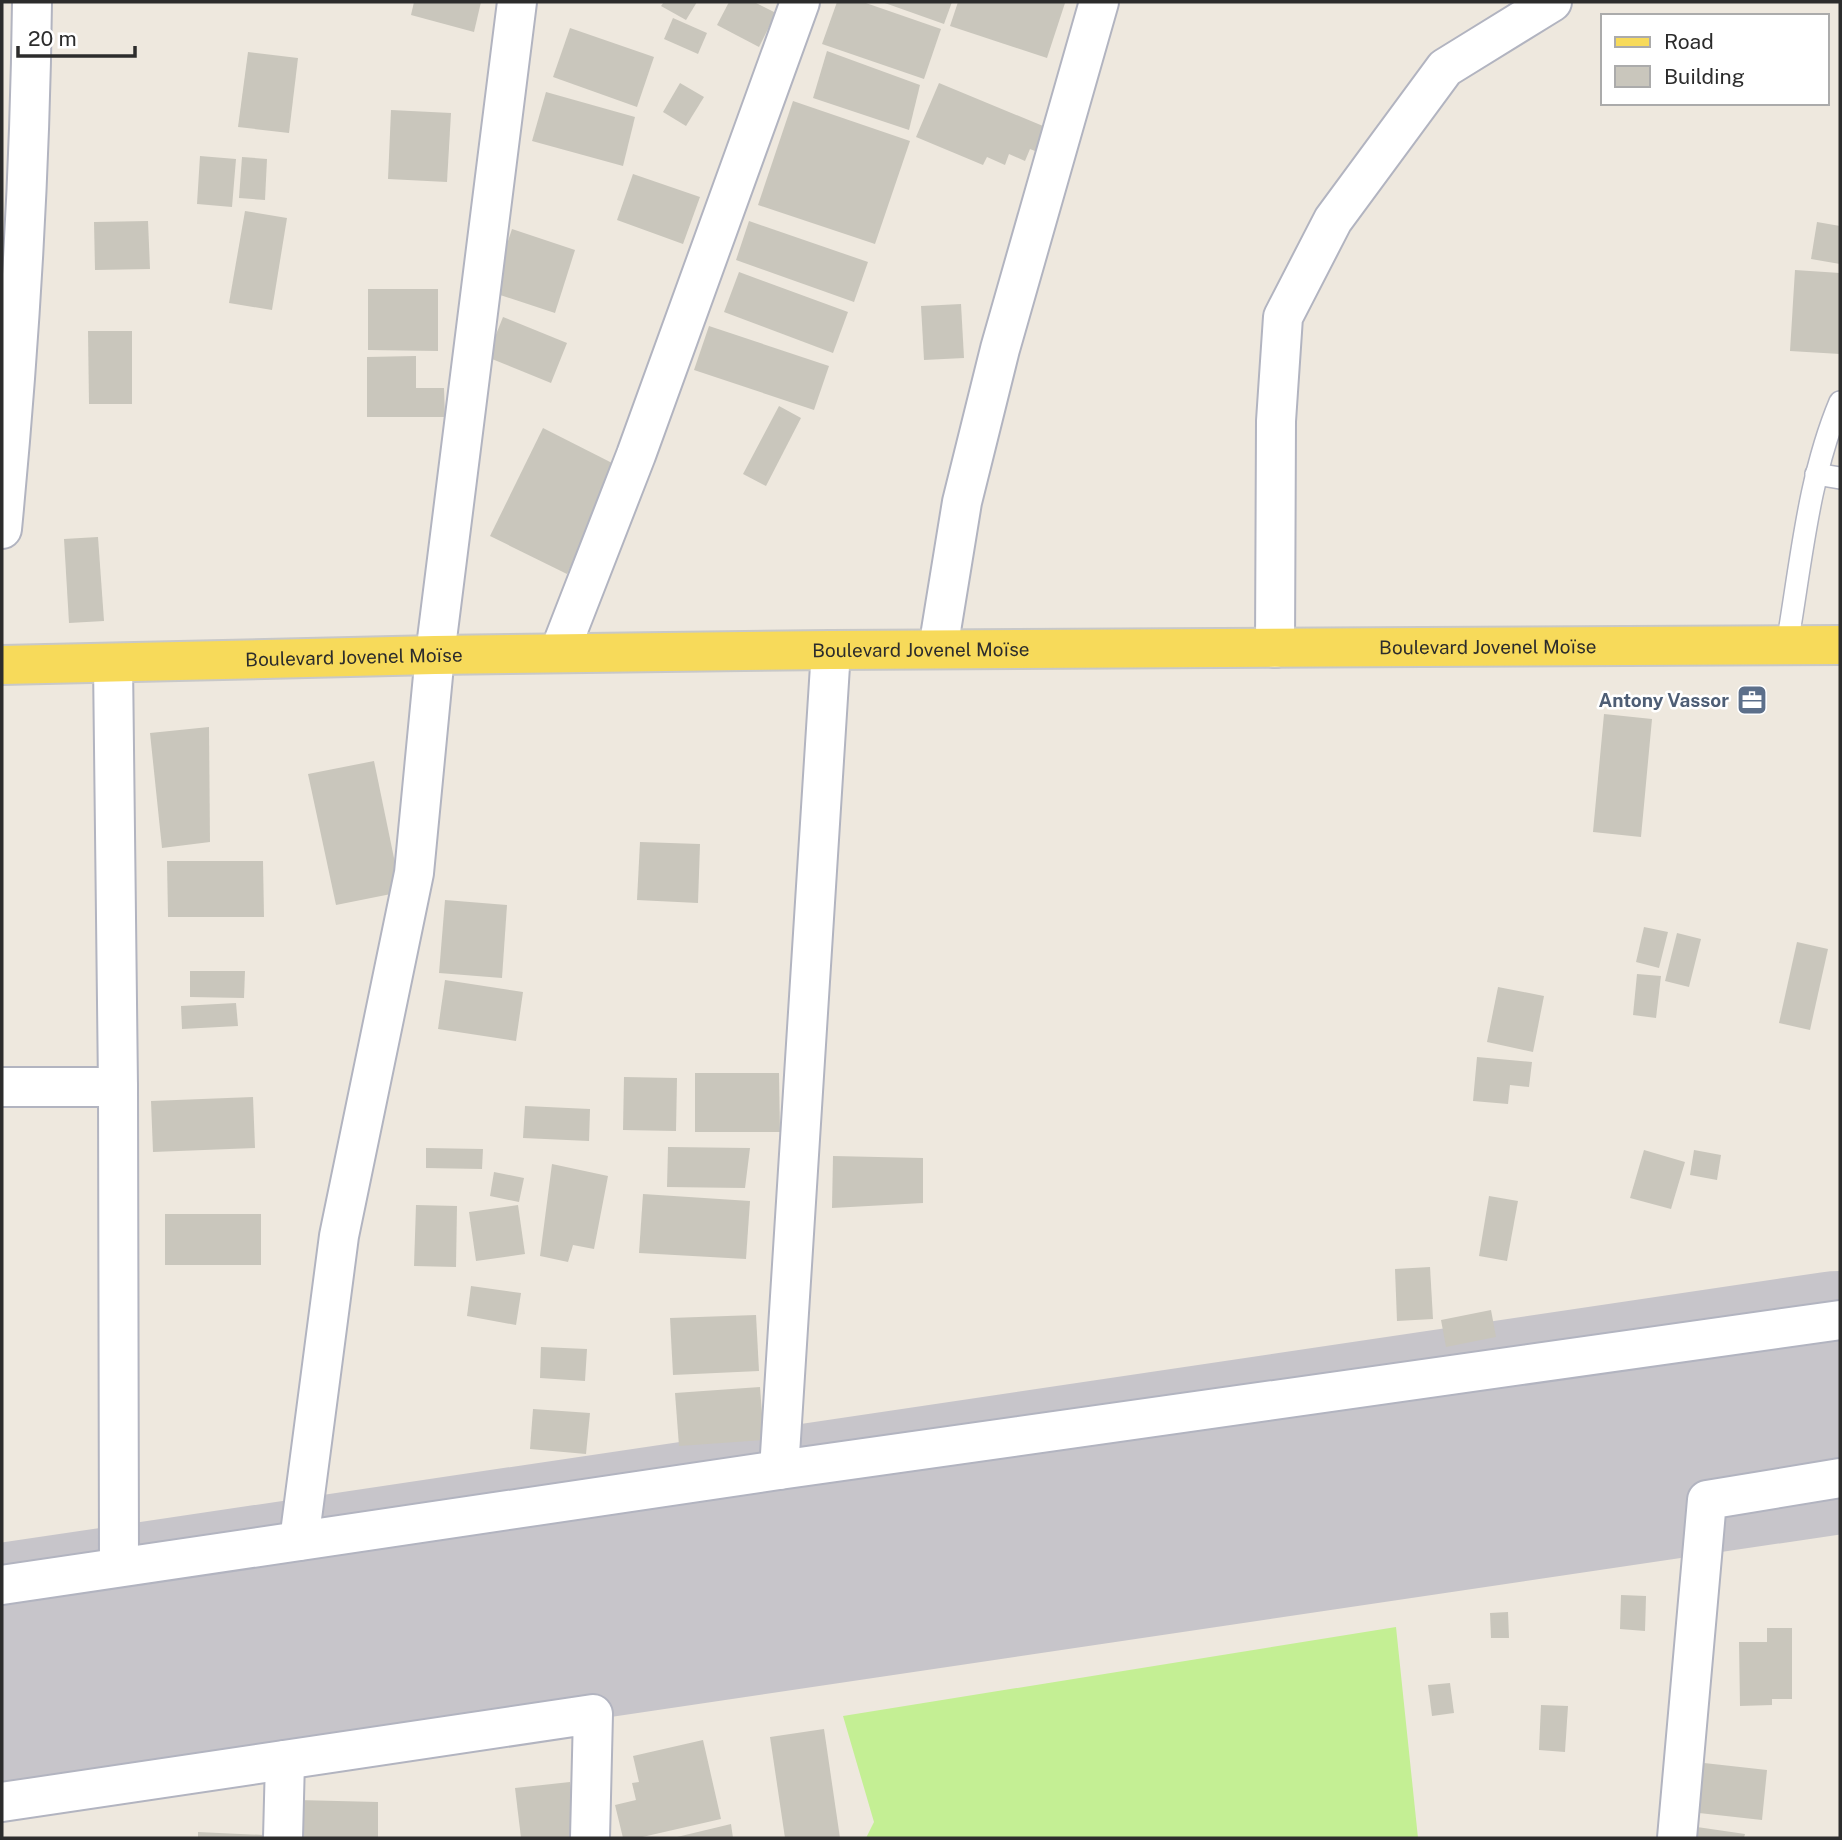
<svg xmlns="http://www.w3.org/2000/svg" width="1842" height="1840" font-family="'Public Sans',sans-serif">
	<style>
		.pitch { fill: #c4ef94 }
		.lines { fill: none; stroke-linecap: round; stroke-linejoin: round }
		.runway { stroke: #c7c5ca; stroke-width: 262 }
		.building { fill: #c9c6bc }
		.lane-casing { stroke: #b2b4c0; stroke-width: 24 }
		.street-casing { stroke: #b2b4c0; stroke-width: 42 }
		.primary-casing { stroke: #c8c8c8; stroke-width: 42 }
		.lane { stroke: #fff; stroke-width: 21 }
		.street { stroke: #fff; stroke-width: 38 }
		.primary { stroke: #f7da5a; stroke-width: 38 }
		.labels { text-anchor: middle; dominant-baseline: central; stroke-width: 5; stroke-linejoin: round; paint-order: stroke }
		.street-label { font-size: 19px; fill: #2c2c2c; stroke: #fff }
		.service-label { font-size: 19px; font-weight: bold; fill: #4e5e75; stroke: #fff; text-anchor: end }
	</style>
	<rect width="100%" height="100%" fill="#eee8de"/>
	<path class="pitch" d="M1396,1627L1418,1838H866L874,1822L843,1716Z"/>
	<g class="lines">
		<path class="runway" d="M2,1675L1840,1402"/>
	</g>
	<g class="building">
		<path d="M414,2H481L474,32L411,15Z"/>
		<path d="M664,2H697L686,20L661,6Z"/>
		<path d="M729,2H754L776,13L759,47L717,25Z"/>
		<path d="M837,2H863L941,29L924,79L822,44Z"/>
		<path d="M882,2H952L944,24Z"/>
		<path d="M958,2H1060L1065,3L1047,58L950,26Z"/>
		<path d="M673,18L707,33L698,54L664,39Z"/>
		<path d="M570,28L654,57L637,107L553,77Z"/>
		<path d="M827,51L920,85L909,130L813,98Z"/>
		<path d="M248,52L298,58L289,133L238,127Z"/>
		<path d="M680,83L704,97L686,126L663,112Z"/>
		<path d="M939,83L1055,131L1045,155L1030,149L1025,161L1009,154L1005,165L987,157L983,165L916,137Z"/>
		<path d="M546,92L635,117L623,166L532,141Z"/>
		<path d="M793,101L910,141L875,244L758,205Z"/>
		<path d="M391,110L451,113L447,182L388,179Z"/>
		<path d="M200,156L236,159L232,207L197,204Z"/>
		<path d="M242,157L267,159L265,200L239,198Z"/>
		<path d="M633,174L700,197L683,244L617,220Z"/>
		<path d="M245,211L287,218L272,310L229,303Z"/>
		<path d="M148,221L150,269L95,270L94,222Z"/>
		<path d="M749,221L868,262L854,302L736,260Z"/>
		<path d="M1817,222L1840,226V264L1811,259Z"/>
		<path d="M512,229L575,250L555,313L491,292Z"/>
		<path d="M1795,270L1840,273V354L1790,351Z"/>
		<path d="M739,272L848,312L833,353L724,312Z"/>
		<path d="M368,289H438V351L368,350Z"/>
		<path d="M961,304L964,358L924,360L921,306Z"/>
		<path d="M503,317L567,343L551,383L487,357Z"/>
		<path d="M709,326L829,366L814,410L694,370Z"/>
		<path d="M88,331H132V404H89Z"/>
		<path d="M416,356V388H444L445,417H367V357Z"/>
		<path d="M779,406L801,418L766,486L743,474Z"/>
		<path d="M543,428L620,467L567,574L490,536Z"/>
		<path d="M98,537L104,621L69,623L64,539Z"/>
		<path d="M1604,714L1652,719L1641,837L1593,832Z"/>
		<path d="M209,727L210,842L162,848L150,733Z"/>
		<path d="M374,761L401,892L336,905L308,774Z"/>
		<path d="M640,842L700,844L698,903L637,900Z"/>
		<path d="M167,861H263L264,917H168Z"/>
		<path d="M445,900L507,905L502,978L439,973Z"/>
		<path d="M1644,927L1668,932L1659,968L1636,962Z"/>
		<path d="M1677,933L1701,939L1689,987L1665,981Z"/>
		<path d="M1797,942L1828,949L1810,1030L1779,1023Z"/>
		<path d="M190,971H245L244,998L190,997Z"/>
		<path d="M1637,974L1661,976L1656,1018L1633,1015Z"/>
		<path d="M445,980L523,992L516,1041L438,1029Z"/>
		<path d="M1498,987L1544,996L1533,1052L1487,1042Z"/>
		<path d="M236,1003L238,1026L182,1029L181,1006Z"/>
		<path d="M1477,1057L1532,1062L1529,1087L1510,1085L1508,1104L1473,1101Z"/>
		<path d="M695,1073H779L780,1132H695Z"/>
		<path d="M624,1077L677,1078L676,1131L623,1130Z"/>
		<path d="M253,1097L255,1148L153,1152L151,1101Z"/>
		<path d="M525,1106L590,1109L589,1141L523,1138Z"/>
		<path d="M668,1147L750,1148L745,1188L667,1187Z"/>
		<path d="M426,1148L483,1149L482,1169L426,1168Z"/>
		<path d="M1644,1150L1685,1162L1671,1209L1630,1198Z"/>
		<path d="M1694,1150L1721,1155L1717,1180L1690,1175Z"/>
		<path d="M833,1156L923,1158V1203L832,1208Z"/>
		<path d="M552,1164L608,1176L594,1249L573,1245L568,1262L540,1256Z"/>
		<path d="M494,1172L524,1178L519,1202L490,1196Z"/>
		<path d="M643,1194L750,1201L746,1259L639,1253Z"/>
		<path d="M1489,1196L1518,1201L1507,1261L1479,1256Z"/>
		<path d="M416,1205L457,1206L456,1267L414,1266Z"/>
		<path d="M518,1205L525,1254L476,1261L469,1212Z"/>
		<rect x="165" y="1214" width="96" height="51"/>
		<path d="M1430,1267L1433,1319L1397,1321L1395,1269Z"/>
		<path d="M471,1286L521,1293L516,1325L467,1316Z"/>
		<path d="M1491,1310L1496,1337L1446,1347L1441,1320Z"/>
		<path d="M756,1315L759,1371L673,1375L670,1318Z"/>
		<path d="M541,1347L587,1349L585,1381L540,1378Z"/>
		<path d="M760,1387L764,1440L679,1446L675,1393Z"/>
		<path d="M533,1409L590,1413L586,1454L530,1449Z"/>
		<path d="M1621,1595L1646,1596L1645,1631L1620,1629Z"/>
		<path d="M1508,1612L1509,1638H1491L1490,1613Z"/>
		<path d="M1767,1628H1792V1699H1772V1705L1740,1706L1739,1642H1767Z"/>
		<path d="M1450,1683L1454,1713L1432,1716L1428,1685Z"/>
		<path d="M1541,1705L1568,1706L1565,1752L1539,1750Z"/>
		<path d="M824,1729L840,1838H785L770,1737Z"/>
		<path d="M703,1740L721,1819L638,1838H623L615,1805L636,1800L632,1783L639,1782L633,1756Z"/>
		<path d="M1704,1763L1767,1770L1762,1820L1699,1813Z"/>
		<path d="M570,1782L577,1838H521L515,1788Z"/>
		<path d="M297,1800L378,1802V1838H297Z"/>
		<path d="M731,1824L733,1838H677V1837Z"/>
		<path d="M1697,1827L1745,1834L1744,1838H1695Z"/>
		<path d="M198,1832L264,1835V1838H198Z"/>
	</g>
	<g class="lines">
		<g class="lane-casing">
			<g id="lane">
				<path d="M1816,474L1840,478"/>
				<path d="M1787,645C1801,564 1808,478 1840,402"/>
			</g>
		</g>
		<g class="street-casing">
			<g id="street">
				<path d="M2,529C19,353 30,178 32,2"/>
				<path d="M1275,648L1276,421L1283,317L1333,220L1445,68L1552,2"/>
				<path d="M938,649L962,502L1000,349L1099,2"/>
				<path d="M559,653L636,455L800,2"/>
				<path d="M113,663L118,1087L119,1567"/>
				<path d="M2,1087H118"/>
				<path d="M779,1470L831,650"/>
				<path d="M299,1541L339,1236L414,873L435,655L517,2"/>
				<path d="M2,1585L779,1470L1840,1320"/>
				<path d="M2,1802L593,1714L590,1838"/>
				<path d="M283,1838L285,1760"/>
				<path d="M1677,1838L1707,1500L1840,1478"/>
			</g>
		</g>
		<g class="primary-casing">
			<g id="primary">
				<path id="s1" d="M2,665L435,655L831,650L1840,645"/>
			</g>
		</g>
		<use href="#lane" class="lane"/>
		<use href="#street" class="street"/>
		<use href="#primary" class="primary"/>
	</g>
	<defs>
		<g id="office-square" transform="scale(1.575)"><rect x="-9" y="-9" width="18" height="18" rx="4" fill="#5c6f8a" stroke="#fff"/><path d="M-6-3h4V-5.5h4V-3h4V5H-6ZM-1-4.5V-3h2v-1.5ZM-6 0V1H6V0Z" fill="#fff"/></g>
	</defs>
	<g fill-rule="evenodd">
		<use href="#office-square" x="1752" y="700"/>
	</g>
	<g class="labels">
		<g class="street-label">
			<text stroke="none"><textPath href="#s1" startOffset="1486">Boulevard Jovenel Moïse</textPath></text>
			<text stroke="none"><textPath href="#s1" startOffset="919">Boulevard Jovenel Moïse</textPath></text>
			<text stroke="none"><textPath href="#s1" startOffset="352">Boulevard Jovenel Moïse</textPath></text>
		</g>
		<g class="service-label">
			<text x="1729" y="700">Antony Vassor</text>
		</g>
	</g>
	<rect width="1842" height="1840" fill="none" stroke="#2c2c2c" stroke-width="7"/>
	<rect x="1601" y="14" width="228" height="91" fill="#ffffff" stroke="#ababab" stroke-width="2"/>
	<rect x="1615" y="37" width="35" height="10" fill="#f7da5a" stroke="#ababab" stroke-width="2"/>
	<text x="1664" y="49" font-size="21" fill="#2c2c2c">Road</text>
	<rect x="1615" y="66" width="35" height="21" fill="#c9c6bc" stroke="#ababab" stroke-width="2"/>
	<text x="1664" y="84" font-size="21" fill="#2c2c2c">Building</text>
	<path d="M18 46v10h117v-10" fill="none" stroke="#2c2c2c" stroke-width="3.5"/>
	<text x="28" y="46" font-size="21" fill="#2c2c2c" stroke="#ffffff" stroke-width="5" paint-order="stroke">20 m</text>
</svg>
